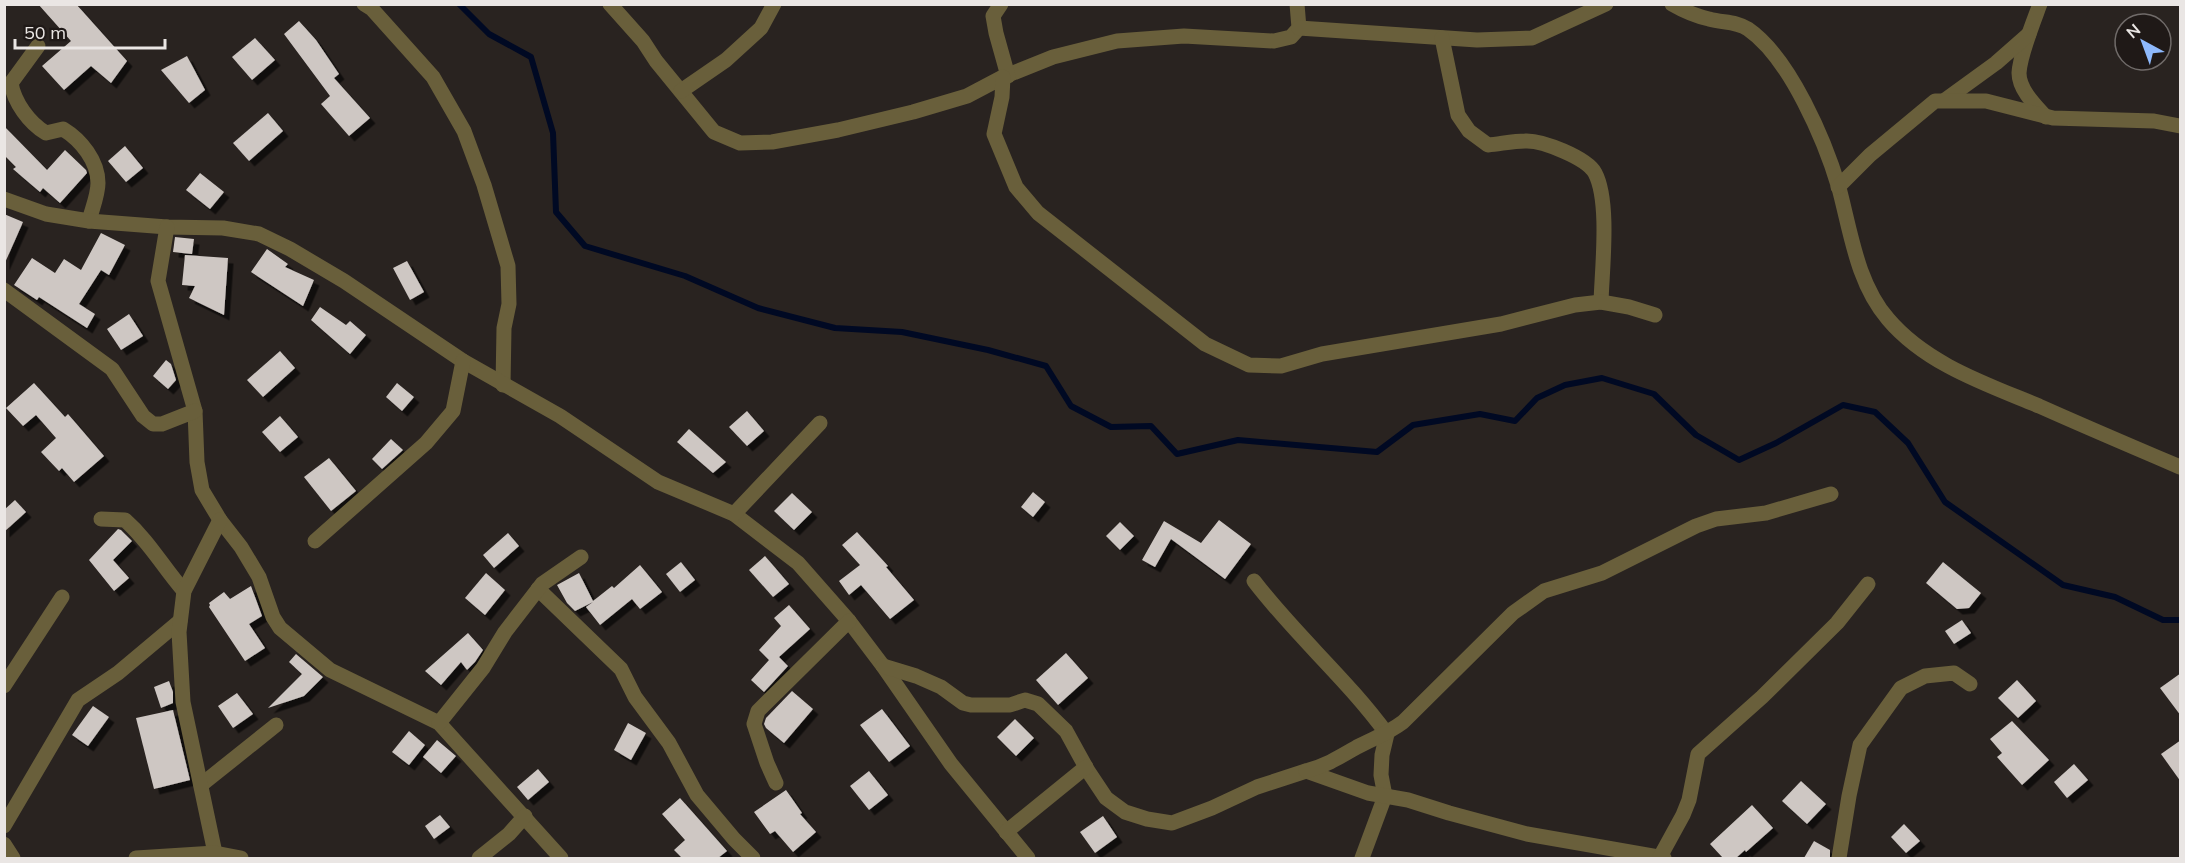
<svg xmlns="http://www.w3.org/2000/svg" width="2185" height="863" font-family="Mulish,sans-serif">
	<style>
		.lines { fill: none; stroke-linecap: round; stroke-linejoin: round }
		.stream { stroke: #000923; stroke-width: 6 }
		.building { fill: #cec7c3; filter: url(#shadow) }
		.street { stroke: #695f3b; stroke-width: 15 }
	</style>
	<defs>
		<filter id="shadow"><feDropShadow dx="5.5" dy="5.5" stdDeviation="0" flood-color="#0009"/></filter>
	</defs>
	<rect width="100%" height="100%" fill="#292320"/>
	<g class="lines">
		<path class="stream" d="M459,4L489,34L531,57L553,133L556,212L585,246L685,276L758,308L835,328L902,332L988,350L1046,366L1071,406L1111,427L1151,426L1177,454L1238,440L1377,452L1413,425L1480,414L1515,421L1537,398L1565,385L1602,378L1654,394L1696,435L1739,460L1776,443L1843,405L1875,412L1908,443L1945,502L2063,585L2115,597L2163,620H2180"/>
	</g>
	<g class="building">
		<path d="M38,4H76L127,61L111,83L91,66L64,90L42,66L71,41Z"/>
		<path d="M299,21L316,40L339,74L334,78L370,118L349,136L321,104L330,96L284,34Z"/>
		<path d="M255,38L275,60L252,80L232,57Z"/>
		<path d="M187,56L205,90L189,103L161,70Z"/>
		<path d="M268,113L283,131L249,161L233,143Z"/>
		<path d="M4,126L47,170L65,150L86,170L87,173L60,203L43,188L40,192L13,169L16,167L4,155Z"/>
		<path d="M125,146L143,168L126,182L108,161Z"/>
		<path d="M200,173L224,192L210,209L186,190Z"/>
		<path d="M4,214L23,222L4,265Z"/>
		<path d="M101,233L125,245L109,275L101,270L79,304L95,314L87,328L39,297L37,300L14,285L32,258L55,273L64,259L81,270Z"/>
		<path d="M175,237L194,239L192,254L173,252Z"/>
		<path d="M267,249L288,264L285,267L314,280L303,306L251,272Z"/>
		<path d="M185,255L228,258L224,315L189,298L195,286L182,285Z"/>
		<path d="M407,261L424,292L410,300L393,268Z"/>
		<path d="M320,307L346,325L350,321L366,335L350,354L311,320Z"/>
		<path d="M129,314L143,336L121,350L107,329Z"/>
		<path d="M280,351L295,368L263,397L247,380Z"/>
		<path d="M166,360L171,364L176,380L168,389L153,376Z"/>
		<path d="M34,383L65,417L68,414L104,456L74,482L62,468L59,471L41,452L56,438L36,415L23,426L6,408Z"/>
		<path d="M397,383L414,397L402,411L386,397Z"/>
		<path d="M747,411L764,431L747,446L729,427Z"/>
		<path d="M280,416L298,437L280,452L262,432Z"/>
		<path d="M689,429L726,462L713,473L677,442Z"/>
		<path d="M391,439L403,450L382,469L372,459Z"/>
		<path d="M329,458L356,491L331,511L304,477Z"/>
		<path d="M1033,492L1045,502L1033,517L1021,507Z"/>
		<path d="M792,493L812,512L794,530L774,511Z"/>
		<path d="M15,500L26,512L4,532V510Z"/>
		<path d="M1219,520L1251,544L1225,579L1171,539L1155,567L1142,560L1164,521L1201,543Z"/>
		<path d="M1120,522L1134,536L1120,550L1106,536Z"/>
		<path d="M118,529L121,530L132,541L113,560L129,578L114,591L89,560Z"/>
		<path d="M857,532L888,566L886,567L914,600L890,619L861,585L849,595L839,581L860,565L842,545Z"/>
		<path d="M508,533L519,546L494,568L483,555Z"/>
		<path d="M765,556L789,584L773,597L749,570Z"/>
		<path d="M681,562L695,580L680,592L666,574Z"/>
		<path d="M1943,562L1981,593L1969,608L1957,609L1926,583Z"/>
		<path d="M640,565L662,592L640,609L632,599L600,625L586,607L593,602L575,611L567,603L557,585L579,573L593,601L612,586L614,588Z"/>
		<path d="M486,573L505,590L485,615L465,598Z"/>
		<path d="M251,586L262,616L249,624L265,648L245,661L209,607L210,605L209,603L224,592L230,599Z"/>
		<path d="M789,605L810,629L779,657L788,666L764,692L751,680L769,660L759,650L781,626L774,618Z"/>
		<path d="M1962,620L1971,633L1954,644L1945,631Z"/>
		<path d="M468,633L483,650L475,662L467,670L461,662L441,685L425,671Z"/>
		<path d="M1066,653L1088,678L1058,705L1036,680Z"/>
		<path d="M296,654L323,677L304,696L268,708L302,674L289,662Z"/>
		<path d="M2181,673V716L2160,688Z"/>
		<path d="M2017,680L2036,701L2018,718L1998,698Z"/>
		<path d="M169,681L173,692V703L161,708L154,687Z"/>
		<path d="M792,691L813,709L784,743L766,728L764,724L766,718Z"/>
		<path d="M237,693L253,714L233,728L218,706Z"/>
		<path d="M93,706L109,717L88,746L72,735Z"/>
		<path d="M882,709L910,746L889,762L860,725Z"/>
		<path d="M173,710L190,780L154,789L136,718Z"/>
		<path d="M1015,719L1034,738L1016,756L997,737Z"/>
		<path d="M2012,721L2049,760L2022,785L1997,757L2002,753L1990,739Z"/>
		<path d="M628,723L646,733L631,760L614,750Z"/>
		<path d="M409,731L425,745L409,765L392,752Z"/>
		<path d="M437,740L456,756L441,773L423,757Z"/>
		<path d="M2181,740V782L2161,754Z"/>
		<path d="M2074,764L2088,780L2067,798L2054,782Z"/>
		<path d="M538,769L549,782L528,800L517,787Z"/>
		<path d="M869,771L888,795L869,810L850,786Z"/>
		<path d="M1801,781L1826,804L1807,824L1782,801Z"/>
		<path d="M786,790L802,813L800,814L816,832L793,852L775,831L770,834L754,812Z"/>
		<path d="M680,798L727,851L718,858H682L674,850L685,840L662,814Z"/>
		<path d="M1752,805L1773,828L1746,852L1745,850L1736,858H1723L1710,844Z"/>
		<path d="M440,815L450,827L434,839L425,826Z"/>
		<path d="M1103,816L1117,837L1095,853L1080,832Z"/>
		<path d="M1904,824L1920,841L1906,853L1891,837Z"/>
		<path d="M1814,841L1830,850V858H1804Z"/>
	</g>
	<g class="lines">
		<g class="street">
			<path d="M364,4L372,9L433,77L464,131L484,185L508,266L509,304L504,328L503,385"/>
			<path d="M610,4L643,41L656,61L714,132L740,143L772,142L838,130L913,112L967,96L1003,77L1053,57L1117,41L1184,36L1274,41L1291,37L1299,28L1297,4"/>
			<path d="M1001,4L993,16L996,33L1008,76"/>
			<path d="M1672,4C1684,11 1696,16 1709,19C1723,23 1736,21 1748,29C1790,58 1825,141 1839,188C1851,233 1857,283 1888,319C1926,364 1986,384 2039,406C2086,427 2133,447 2180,467"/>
			<path d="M2040,4C2033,23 2020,55 2019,73C2019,90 2036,106 2046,117"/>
			<path d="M1299,28L1477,40L1532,38L1606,4"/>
			<path d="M1442,38L1458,115L1469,131L1488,145C1500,144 1513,141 1525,141C1542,140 1587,158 1595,173C1610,201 1602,269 1601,302"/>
			<path d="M38,46L11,83C14,102 29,123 46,133L63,129C81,140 98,161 98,183C98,195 92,209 89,221"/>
			<path d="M1003,77L1002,97L994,134L1016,187L1038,213L1205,344L1249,365L1281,366L1322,354L1501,324L1575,305L1601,302L1629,307L1655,315"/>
			<path d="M681,91L726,60L761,28L774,4"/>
			<path d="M1945,100L1996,63L2029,34"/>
			<path d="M1838,187L1870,155L1935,101H1986L2053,118L2154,121L2180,126"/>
			<path d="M4,199L46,214L89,221L167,227L223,228L259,234L290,249L344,281L463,361L560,416L658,482L734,514L798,563L849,621L883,666L951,764L1028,858"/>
			<path d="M167,227L158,281L195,411L197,462L202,490L220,520L241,547L259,577L273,617L280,628L330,670L439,723L561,858"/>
			<path d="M4,290L112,369L143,416L153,424H162L195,411"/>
			<path d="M734,514L820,423"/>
			<path d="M101,519L125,520C149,541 163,567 184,591"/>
			<path d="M315,541L426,443L453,411L463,361"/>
			<path d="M1254,581C1295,635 1347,679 1387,734L1382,755L1381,775L1385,796L1362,858"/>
			<path d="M538,589L621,669L635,697L669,743L697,795L734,839L753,858"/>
			<path d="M883,666L916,676L941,687L963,703L971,705H1010L1025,700L1038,704L1066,731L1088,771L1106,798L1125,812L1147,819L1172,823L1212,808L1257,787L1306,771L1368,793L1408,800L1449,813L1527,834L1664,858"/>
			<path d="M4,686L62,597"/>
			<path d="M439,723L483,668L505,632L542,584L581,557"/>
			<path d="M1306,771C1327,765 1338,758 1357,747C1374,738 1387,734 1403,722L1513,613L1544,591L1602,573L1696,526L1716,519L1766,513L1831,494"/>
			<path d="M776,783L767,763L754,724L758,711L849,621"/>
			<path d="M201,785L276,725"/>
			<path d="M4,826L78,700L118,673L180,621"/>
			<path d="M1006,832L1086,767"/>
			<path d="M4,844L13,858"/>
			<path d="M215,853L183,702L179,632L184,591L220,520"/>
			<path d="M1660,857L1683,815L1689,800L1698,754L1762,697L1837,623L1868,584"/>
			<path d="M136,858L215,853L241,858"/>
			<path d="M479,858L509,834L525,816"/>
			<path d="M1839,858L1849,796L1860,745L1901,688L1925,676L1954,673L1970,684"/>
		</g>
	</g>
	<rect width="2185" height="863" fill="none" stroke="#eae6e4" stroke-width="12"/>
	<g transform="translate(2143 42) rotate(319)"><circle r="28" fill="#1f1917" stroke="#706b69" stroke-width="1.5"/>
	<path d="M0-4.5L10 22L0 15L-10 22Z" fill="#8eb9fc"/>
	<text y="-9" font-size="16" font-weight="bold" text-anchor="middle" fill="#eae6e4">N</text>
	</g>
	<path d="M15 39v9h150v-9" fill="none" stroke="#eae6e4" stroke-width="3"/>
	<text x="24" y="39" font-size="18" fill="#eae6e4" stroke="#1f1917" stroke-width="4.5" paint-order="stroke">50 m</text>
</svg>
